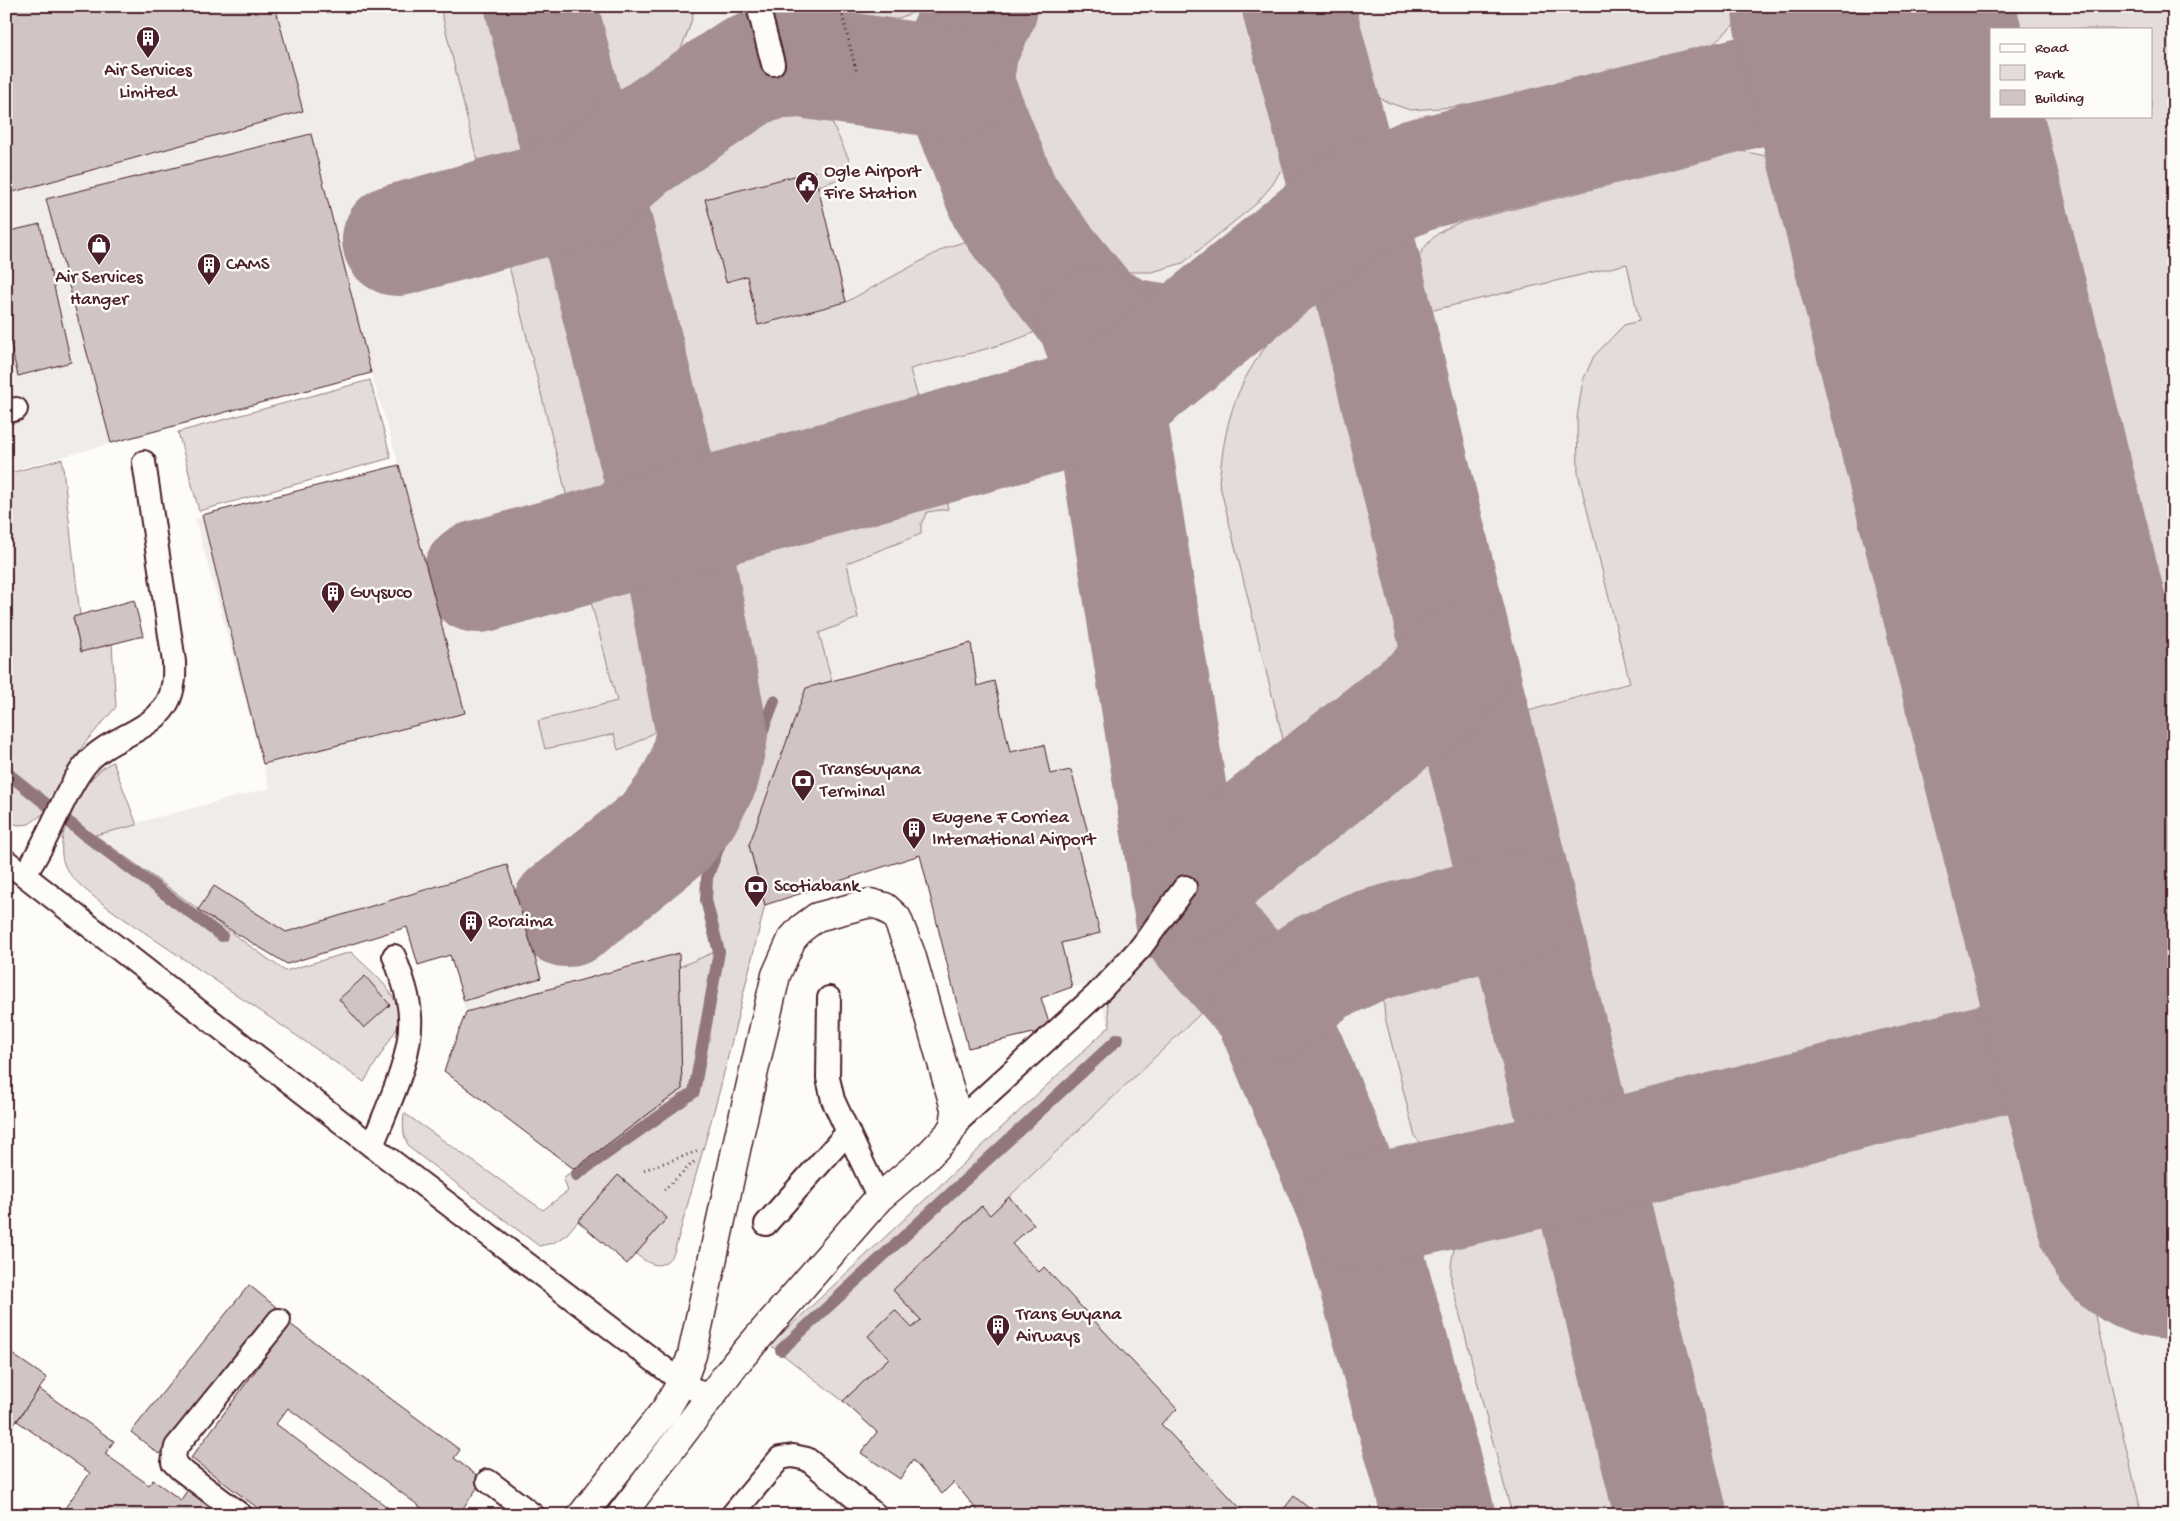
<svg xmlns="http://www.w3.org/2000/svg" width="2180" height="1521" font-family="'Gochi Hand',sans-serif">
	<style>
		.built { fill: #f0ece8; fill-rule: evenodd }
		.green { fill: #e3dcda; stroke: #967e82 }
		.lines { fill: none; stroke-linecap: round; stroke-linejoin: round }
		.stream { stroke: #91777b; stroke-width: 12 }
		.taxiway { stroke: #a48e91; stroke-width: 112 }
		.runway { stroke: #a48e91; stroke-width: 280 }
		.building { fill: #d0c5c4; stroke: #4a1f2b }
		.service-casing { stroke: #4a1f2b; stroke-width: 26 }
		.tertiary-casing { stroke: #4a1f2b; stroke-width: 31 }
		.path { stroke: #4a1f2b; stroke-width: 3; stroke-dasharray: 1 4; stroke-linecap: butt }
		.service { stroke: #fdfcf7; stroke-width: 22 }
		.tertiary { stroke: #fdfcf7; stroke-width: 28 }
		.labels { text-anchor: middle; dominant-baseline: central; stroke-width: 5; stroke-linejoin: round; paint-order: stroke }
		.poi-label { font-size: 19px; fill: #4a1f2b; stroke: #fdfcf7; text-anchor: start }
	</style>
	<rect width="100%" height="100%" fill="#fdfcf7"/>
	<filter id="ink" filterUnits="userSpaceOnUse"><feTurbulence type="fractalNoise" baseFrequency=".02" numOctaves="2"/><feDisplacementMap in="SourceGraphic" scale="10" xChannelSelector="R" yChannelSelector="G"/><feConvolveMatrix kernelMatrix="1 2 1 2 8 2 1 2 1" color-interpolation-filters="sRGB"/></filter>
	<g filter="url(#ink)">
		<path class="built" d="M6,6H2174V1515H981L955,1482L942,1494L913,1460L900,1479L861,1453L876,1432L843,1401L770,1345L1109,1026L1094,985L1072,987L1041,998L1051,1029L968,1048L920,855L765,905L720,1089L563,1178L573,1169L444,1071L466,1012L450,955L418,965L406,927L287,964L198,910L94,834L270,788L195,519L399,465L371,373L6,472ZM1991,29H2151V116H1991Z"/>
		<g class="green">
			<path d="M440,6H521L554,140L477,160Z"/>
			<path d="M570,6H694C694,30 653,114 630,121C616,125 609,120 598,114Z"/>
			<path d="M850,6H931L859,33Z"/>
			<path d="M1006,6H1272L1295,103L1294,132L1286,161L1273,184L1256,204L1183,263L1152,272H1131L1098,264L1069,252L1045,225L1013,182L992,76L991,54L997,26Z"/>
			<path d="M1318,6H1749L1745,14L1713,44L1674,62L1454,107L1410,110L1387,102L1361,87L1344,70L1325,37Z"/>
			<path d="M1968,6H2174V811L1996,116H2151V29H1991V97Z"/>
			<path d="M785,94L807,96L826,109L855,173L817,187L846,302L945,248L969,240L993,238L1014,249L1052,300C1053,309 1053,318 1046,325C1032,340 935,362 910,369L923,416L724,471C700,467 692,462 679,442L625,206L624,190L631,174L644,162L675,149L706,140L761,98Z"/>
			<path d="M1738,151C1789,158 1800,167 1825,212L2008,943C2016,989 2006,1015 1965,1038L1664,1112C1631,1115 1614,1103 1594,1079L1502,718L1630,683L1578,473L1577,418L1583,380L1594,356L1624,325L1639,321L1627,264L1404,317C1398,292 1416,254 1434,237C1440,231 1450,227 1458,223L1709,160Z"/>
			<path d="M564,224L575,228L583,236L639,483L567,497L506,254C508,226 542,228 564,224Z"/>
			<path d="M1317,302C1333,304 1339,308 1348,322L1422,614C1421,638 1417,649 1403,669L1290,767L1219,482C1224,434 1231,396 1259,356C1266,345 1275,332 1285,322C1294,314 1307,308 1317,302Z"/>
			<path d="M370,380L391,458L199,511L178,432Z"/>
			<path d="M62,459L80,615L73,618L81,651L112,644L116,707L84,744L46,812L29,824L19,825L6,822V474Z"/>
			<path d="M938,467L948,509L927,512L921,524V534L847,563L858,618L819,633L832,681L749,845L765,905L720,1089L674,1253C662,1271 651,1266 636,1254L667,1218L618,1175L566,1235L553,1243L539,1246L411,1149C402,1137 403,1127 404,1113L543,1210L568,1191L563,1178L682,1089L679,967L717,951L705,901L702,870L671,874L668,855C691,835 705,812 718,784C727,765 736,745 741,724C751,679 726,603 718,555C715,536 716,528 734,519Z"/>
			<path d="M658,540L684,648C691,702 669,732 618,750L614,734L545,749L538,721L617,701L581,564Z"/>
			<path d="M1399,738C1421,739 1436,743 1454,755C1460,778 1473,810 1471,833C1470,863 1445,895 1416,903C1395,909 1371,907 1348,910C1340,912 1331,914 1323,917C1301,922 1271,949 1249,943C1244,942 1237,936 1233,933C1216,916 1223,897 1233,878L1360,759L1384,742Z"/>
			<path d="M113,762L137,825L95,835L285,971L351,952C370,971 408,998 397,1028L364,1082C296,1035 228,989 160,943C136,926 79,892 66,868C49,838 85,773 113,762Z"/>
			<path d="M1168,950C1190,950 1213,967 1210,992C1209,1001 1204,1007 1200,1014L990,1215L981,1206L893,1290L921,1320L912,1328L894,1311L868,1336L889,1358L843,1401L770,1345L1110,1026L1107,1002C1124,984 1143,955 1168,950Z"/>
			<path d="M1456,952C1472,954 1486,957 1498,968C1517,986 1537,1085 1531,1110C1522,1151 1476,1173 1439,1156C1429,1152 1422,1144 1415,1137L1385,1017L1383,996L1389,977L1401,965Z"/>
			<path d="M1992,1100C2024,1103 2040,1124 2056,1151L2142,1515H1699L1644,1275C1644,1238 1643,1195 1677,1173C1686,1167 1696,1164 1705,1159Z"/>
			<path d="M1517,1206C1548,1214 1560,1224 1572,1253L1638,1515H1512L1451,1281C1449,1234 1470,1209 1517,1206Z"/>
		</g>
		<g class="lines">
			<g class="stream">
				<path d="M6,772L86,836L222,936"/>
				<path d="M576,1175L694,1092L719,952L706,900L707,878L774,701"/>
				<path d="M781,1350L1118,1039"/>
				<path d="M489,1515L490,1514"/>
			</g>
			<g class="taxiway">
				<path d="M541,6L672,524L712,733L704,771L686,805L665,832L567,911"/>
				<path d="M982,6L963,46L957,84L1005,203L1034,244L1093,317L1128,334L1173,341"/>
				<path d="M1298,6L1350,205L1472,711L1671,1515"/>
				<path d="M398,240L587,188L633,148L748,70L773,64L801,62L957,84"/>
				<path d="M1095,324L1105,354L1108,398L1191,918L1269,1006L1356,1214L1439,1515"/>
				<path d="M478,577L1060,414L1108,398L1128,386L1350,205L1420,174L1817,75C1840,81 1865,86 1883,101C1891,108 1896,119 1902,127"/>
				<path d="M1185,887L1434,691L1460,660"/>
				<path d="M1269,1006L1318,969L1365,947L1520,906"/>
				<path d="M2054,1044C2091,1018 2100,1010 2115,967"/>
				<path d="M1356,1214L1583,1162L2054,1044C2091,1049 2115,1061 2144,1083"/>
			</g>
			<path class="runway" d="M1872,6L2174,1200"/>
		</g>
		<g class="building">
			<path d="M6,6H275L303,111L6,194Z"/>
			<path d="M311,134L371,373L111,443L46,199Z"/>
			<path d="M814,171L846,302L758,325L747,276L726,282L705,199Z"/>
			<path d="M40,224L71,362L18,376L6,325V232Z"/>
			<path d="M399,465L465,713L263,764L202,515Z"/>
			<path d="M134,600L143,636L81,652L73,617Z"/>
			<path d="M971,643L977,686L994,681L1010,752L1044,745L1050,774L1071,770L1090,840L1077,844L1100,933L1061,943L1072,987L1041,998L1051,1029L968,1048L920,855L765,905L749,845L806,688Z"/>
			<path d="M507,865L541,978L464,1001L450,955L418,965L407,927L287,964L198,910L214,886L286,932Z"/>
			<path d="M679,953L682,1089L574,1169L444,1071L466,1012Z"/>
			<path d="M365,976L390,1005L364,1028L339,999Z"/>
			<path d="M618,1175L667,1218L627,1264L578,1221Z"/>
			<path d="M1009,1197L1034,1224L1012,1244L1039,1272L1044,1267L1177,1409L1161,1424L1243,1511L1239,1515H981L954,1482L942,1494L913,1460L900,1479L861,1453L877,1432L843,1401L889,1358L868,1336L895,1310L912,1328L921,1320L893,1290L982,1206L990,1215Z"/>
			<path d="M249,1285L276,1307L159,1454L131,1432Z"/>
			<path d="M290,1324L460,1450L454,1458L483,1480L458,1515H431L288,1408L276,1424L398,1515H267L191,1458Z"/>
			<path d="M6,1350L47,1378L6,1436Z"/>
			<path d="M39,1389L114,1441L105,1454L149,1485L153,1480L181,1500L188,1489L218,1510L214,1515H60L90,1473L17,1421Z"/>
			<path d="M1294,1496L1317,1515H1279Z"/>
		</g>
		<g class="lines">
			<g class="service-casing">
				<g id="service">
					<path d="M758,6L773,64"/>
					<path d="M6,412L16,409"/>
					<path d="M6,861L372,1146L682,1382L709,1398"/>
					<path d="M25,875C36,857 46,839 54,821C64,801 72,781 86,764C111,733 167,731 173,685C175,677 174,669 174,662L144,462"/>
					<path d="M829,998L828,1078L833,1100L879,1198"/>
					<path d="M954,1125L1097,994L1141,947L1185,887"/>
					<path d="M372,1146C387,1107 413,1057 410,1016C409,995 401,975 394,956"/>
					<path d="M766,1224L848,1132"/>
					<path d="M488,1481L533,1515"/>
					<path d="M241,1515L180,1469L173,1462L176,1447L279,1320"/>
					<path d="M732,1515L780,1458L793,1456L807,1459L876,1515"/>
				</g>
			</g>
			<g class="tertiary-casing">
				<path id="tertiary" d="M582,1515L666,1409L682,1382L692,1355L739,1136L776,975L792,939L802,928L817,917L870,903L885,907L897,918L911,954L956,1112L954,1125L948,1135L926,1158L879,1198L735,1364L621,1515"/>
			</g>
			<g class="path">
				<path d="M840,6L856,70"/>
				<path d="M644,1170L698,1151"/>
				<path d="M664,1190L696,1160"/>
			</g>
			<use href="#service" class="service"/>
			<use href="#tertiary" class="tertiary"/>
		</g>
	</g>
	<defs>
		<g id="building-pin" transform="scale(1.25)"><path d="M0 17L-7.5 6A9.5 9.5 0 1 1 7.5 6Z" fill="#4a1f2b" stroke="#fdfcf7"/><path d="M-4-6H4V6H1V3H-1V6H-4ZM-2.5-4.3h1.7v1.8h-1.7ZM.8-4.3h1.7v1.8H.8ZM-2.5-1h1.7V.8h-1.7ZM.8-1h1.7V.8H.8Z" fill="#fff"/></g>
		<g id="civic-pin" transform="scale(1.25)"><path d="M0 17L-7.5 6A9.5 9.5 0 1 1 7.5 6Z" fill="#4a1f2b" stroke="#fdfcf7"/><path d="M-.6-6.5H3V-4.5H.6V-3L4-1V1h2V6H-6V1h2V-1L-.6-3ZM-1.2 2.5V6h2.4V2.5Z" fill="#fff"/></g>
		<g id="shop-pin" transform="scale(1.25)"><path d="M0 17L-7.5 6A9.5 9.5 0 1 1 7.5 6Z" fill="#4a1f2b" stroke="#fdfcf7"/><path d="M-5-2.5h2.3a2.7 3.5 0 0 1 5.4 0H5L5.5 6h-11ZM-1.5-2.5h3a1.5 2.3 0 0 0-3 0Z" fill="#fff"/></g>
		<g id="bank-pin" transform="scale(1.25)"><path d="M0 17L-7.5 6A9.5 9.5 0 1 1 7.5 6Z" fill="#4a1f2b" stroke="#fdfcf7"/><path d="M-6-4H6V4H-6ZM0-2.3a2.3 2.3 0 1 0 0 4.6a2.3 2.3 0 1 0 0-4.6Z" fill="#fff"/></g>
	</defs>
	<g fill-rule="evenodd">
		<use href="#building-pin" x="148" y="38"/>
		<use href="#civic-pin" x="807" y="183"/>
		<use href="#shop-pin" x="99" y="245"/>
		<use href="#building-pin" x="209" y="265"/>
		<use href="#building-pin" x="333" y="593"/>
		<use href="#bank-pin" x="803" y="781"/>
		<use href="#building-pin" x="914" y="829"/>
		<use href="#bank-pin" x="756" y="887"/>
		<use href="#building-pin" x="471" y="922"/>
		<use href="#building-pin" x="998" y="1326"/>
	</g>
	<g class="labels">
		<g class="poi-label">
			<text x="148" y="71" text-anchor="middle">Air Services<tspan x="148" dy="22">Limited</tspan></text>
			<text x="824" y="172">Ogle Airport<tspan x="824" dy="22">Fire Station</tspan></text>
			<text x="226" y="265">CAMS</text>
			<text x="99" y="278" text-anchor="middle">Air Services<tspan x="99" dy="22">Hanger</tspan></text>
			<text x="350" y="593">Guysuco</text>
			<text x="820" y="770">TransGuyana<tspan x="820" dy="22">Terminal</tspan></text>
			<text x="932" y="818">Eugene F Corriea<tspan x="932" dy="22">International Airport</tspan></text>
			<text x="774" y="887">Scotiabank</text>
			<text x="488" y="922">Roraima</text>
			<text x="1016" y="1315">Trans Guyana<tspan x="1016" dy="22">Airways</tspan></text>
		</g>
	</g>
	<rect width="2180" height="1521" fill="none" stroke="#fdfcf7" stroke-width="25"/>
	<rect x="12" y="12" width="2155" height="1496" fill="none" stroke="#4a1f2b" stroke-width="2" filter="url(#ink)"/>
	<rect x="1990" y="28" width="162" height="90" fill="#fdfcf7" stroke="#b5a4a5"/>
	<rect x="2000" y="44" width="25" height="8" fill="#fdfcf7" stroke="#b5a4a5"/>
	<text x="2035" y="52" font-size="15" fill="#4a1f2b">Road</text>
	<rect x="2000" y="65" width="25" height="15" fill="#e3dcda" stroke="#b5a4a5"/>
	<text x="2035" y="78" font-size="15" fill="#4a1f2b">Park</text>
	<rect x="2000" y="90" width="25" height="15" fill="#d0c5c4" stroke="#b5a4a5"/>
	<text x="2035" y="102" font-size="15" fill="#4a1f2b">Building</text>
</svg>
